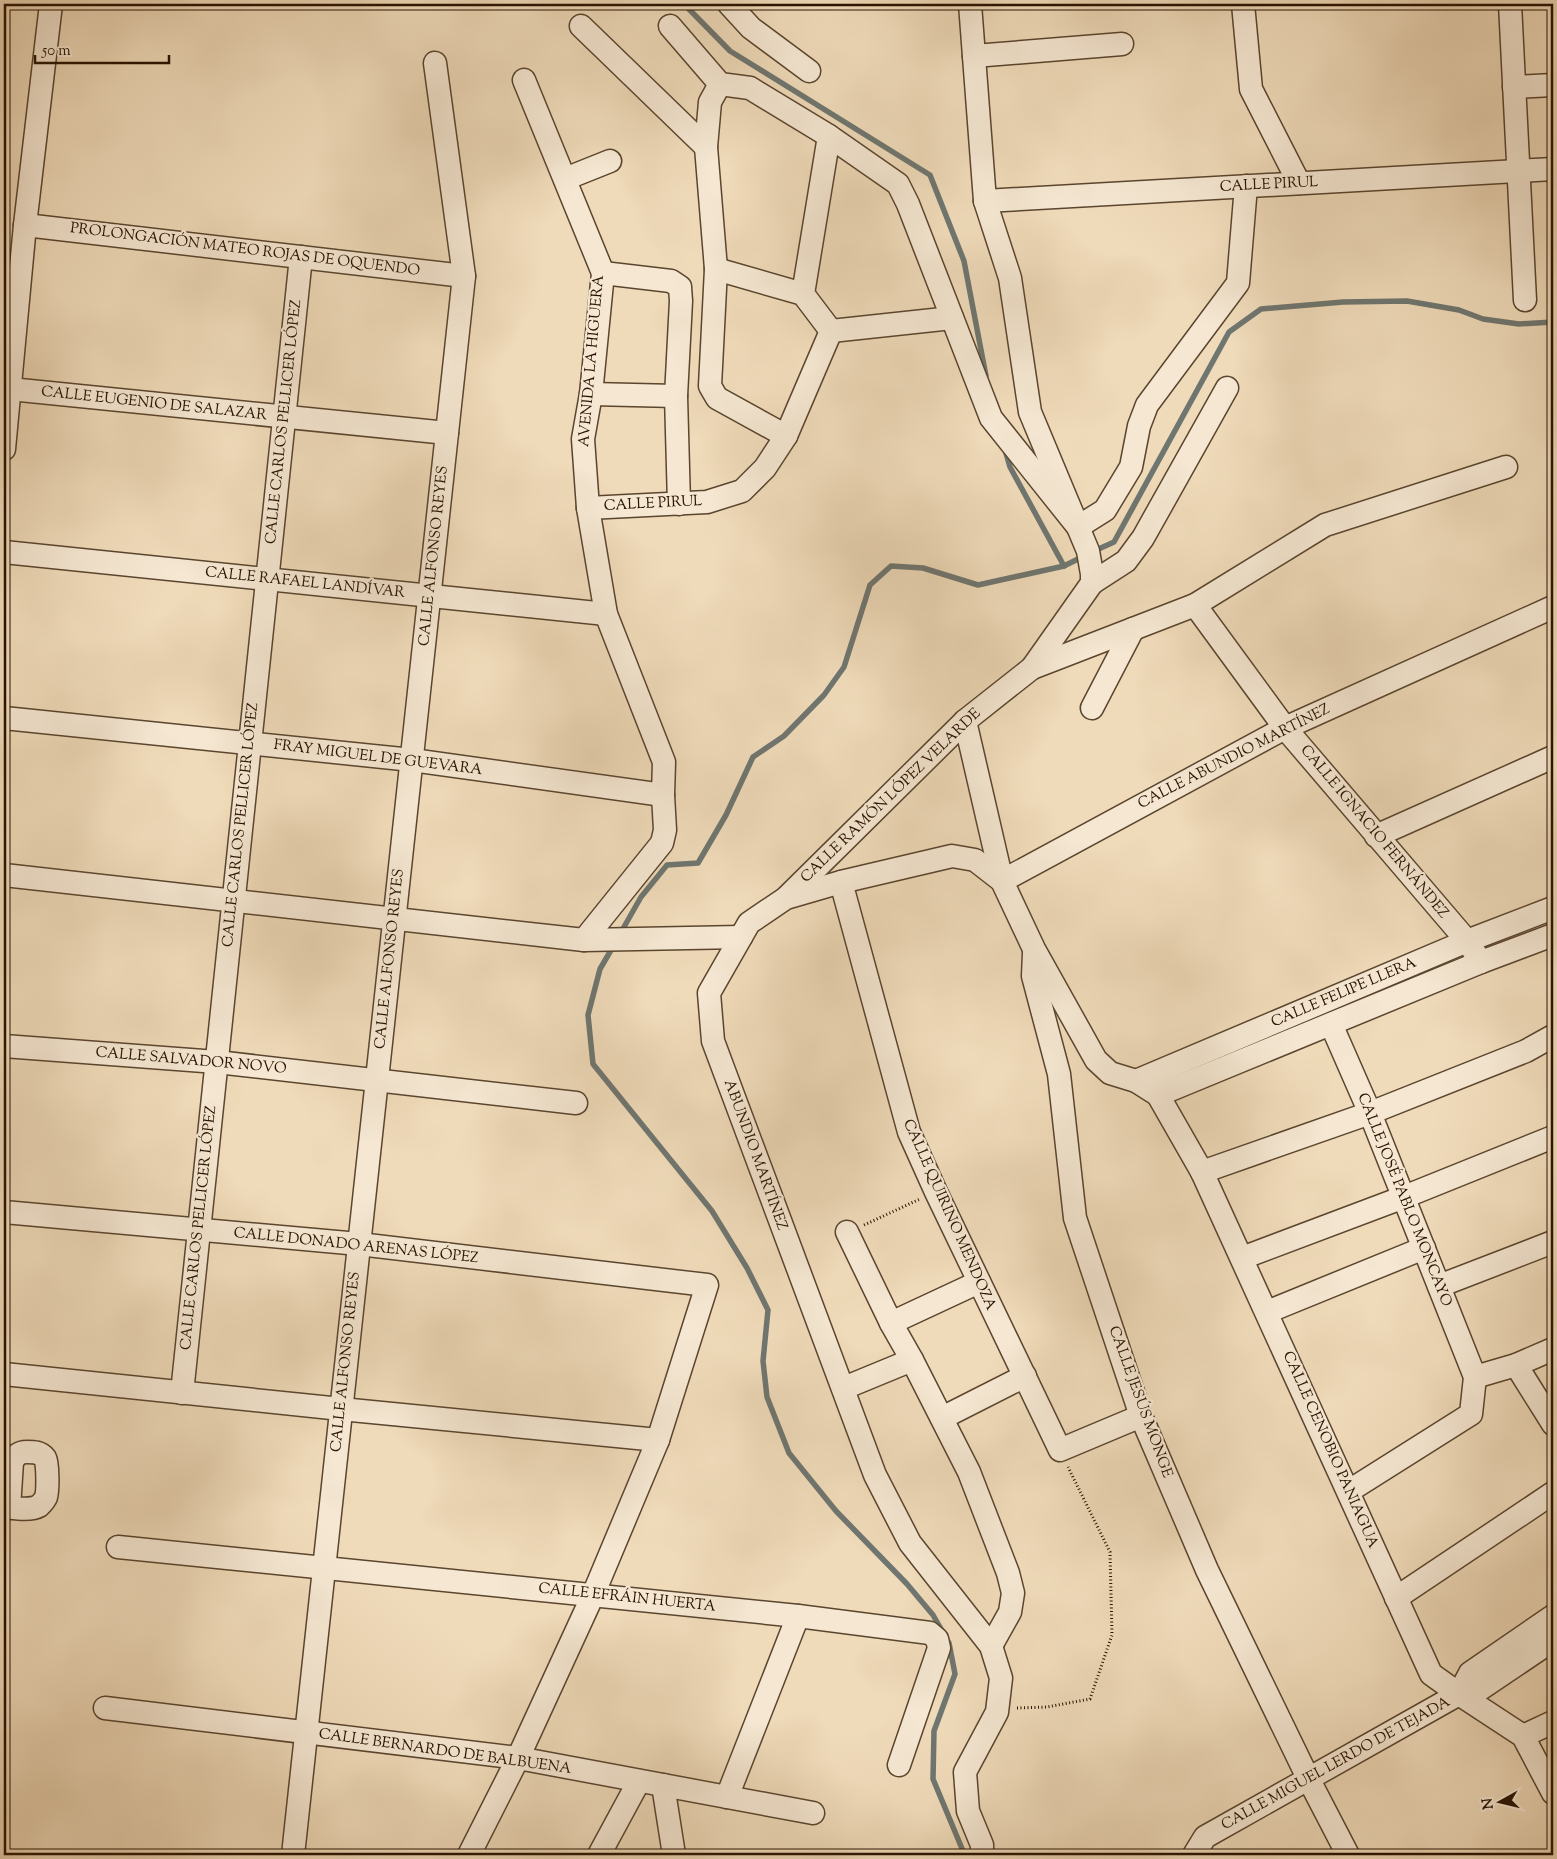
<svg xmlns="http://www.w3.org/2000/svg" width="1557" height="1859" font-family="'Sorts Mill Goudy',serif">
	<style>
		.lines { fill: none; stroke-linecap: round; stroke-linejoin: round }
		.stream { stroke: #6f7670; stroke-width: 5.5 }
		.minor-casing { stroke: #5a452e; stroke-width: 25 }
		.path { stroke: #281300; stroke-width: 3; stroke-dasharray: 1 2.5; stroke-linecap: butt }
		.minor { stroke: #f5e7d2; stroke-width: 22 }
		.labels { text-anchor: middle; dominant-baseline: central; stroke-width: 4.5; stroke-linejoin: round; paint-order: stroke }
		.street-label { font-size: 15px; fill: #281300; stroke: #f5e7d2 }
	</style>
	<rect width="100%" height="100%" fill="#efdab9"/>
	<filter id="stains"><feTurbulence type="fractalNoise" baseFrequency=".004" numOctaves="4"/><feColorMatrix values="0 0 0 0 .2 0 0 0 0 .09 0 0 0 0 .02 0 0 0 .5 -.17"/></filter>
	<radialGradient id="worn" r=".72"><stop offset=".6" stop-color="#630" stop-opacity="0"/><stop offset="1" stop-color="#630" stop-opacity=".3"/></radialGradient>
	<g class="lines">
		<g class="stream">
			<path d="M684,4L730,51L930,175L964,261L986,376"/>
			<path d="M1005,450L1010,467L1064,566"/>
			<path d="M1092,552L1114,542L1229,332L1261,309L1343,302L1407,301L1459,310L1483,319L1519,324L1553,322"/>
			<path d="M620,934L641,897L667,865L698,863L726,815L753,757L784,736L824,695L844,667L870,585L891,566L923,568L978,585L1064,566L1084,556"/>
			<path d="M614,945L600,969L588,1015L593,1064L712,1211L747,1268L768,1310L763,1361L767,1397L789,1453L836,1511L907,1584L933,1615L949,1643L955,1674L934,1731L933,1779L963,1851V1855"/>
		</g>
		<g class="minor-casing">
			<g id="minor">
				<path d="M729,4L751,28L809,71"/>
				<path d="M1243,4L1251,89L1299,183"/>
				<path d="M1510,4L1525,300"/>
				<path d="M581,26L706,147"/>
				<path d="M670,26L720,84L750,88L829,136L898,184L908,204L991,418L1078,527L1105,510L1131,467L1139,426L1147,405L1238,283L1246,186"/>
				<path d="M974,56L1122,44"/>
				<path d="M524,80L603,273L591,394L583,439L588,508L606,614L664,762L663,795L665,830L662,843L584,940"/>
				<path d="M720,84L710,102L706,147L716,269L710,386L717,398L786,436"/>
				<path d="M1514,87L1553,85"/>
				<path d="M565,179L610,161"/>
				<path d="M985,201L1553,169"/>
				<path d="M25,225L464,276"/>
				<path d="M716,269L803,294L831,331L952,318"/>
				<path d="M603,273L671,281L680,287L681,301L676,396L679,504"/>
				<path d="M803,294L829,136"/>
				<path d="M10,389L447,433"/>
				<path d="M591,394L676,396"/>
				<path d="M4,449L25,225L51,4"/>
				<path d="M588,508L707,502L742,491L765,468L786,436L831,331"/>
				<path d="M4,552L606,614"/>
				<path d="M1092,583L1126,561L1143,538L1227,388"/>
				<path d="M1195,605L1285,728L1467,941L1481,962"/>
				<path d="M1032,668L1195,605L1325,525L1506,467"/>
				<path d="M1092,708L1133,629"/>
				<path d="M4,718L412,760L663,795"/>
				<path d="M965,721L1002,881L1285,728L1553,607"/>
				<path d="M1376,836L1553,757"/>
				<path d="M4,875L584,940L741,937"/>
				<path d="M841,882L909,1132L936,1192L1060,1450L1141,1416"/>
				<path d="M787,897L965,721L1032,668L1092,583V574L1088,551L1030,412L1010,278L985,201L970,4"/>
				<path d="M1034,953L1033,976L1059,1074L1075,1218L1141,1416L1207,1570L1308,1778L1348,1855"/>
				<path d="M1331,1024L1370,1113L1475,1377L1471,1414L1349,1491"/>
				<path d="M4,1046L217,1062L576,1103"/>
				<path d="M1136,1081L1467,941L1553,908"/>
				<path d="M1158,1095L1481,962L1553,935"/>
				<path d="M1202,1172L1370,1113L1526,1051L1553,1036"/>
				<path d="M4,1212L359,1244L707,1285L658,1440L593,1595L518,1758L469,1855"/>
				<path d="M847,1232L891,1323L912,1360L969,1472L1008,1573L1013,1593L1010,1612L991,1646"/>
				<path d="M1242,1258L1404,1197L1553,1137"/>
				<path d="M1439,1286L1553,1242"/>
				<path d="M1267,1312L1424,1248"/>
				<path d="M891,1323L979,1282"/>
				<path d="M1516,1365L1553,1424"/>
				<path d="M4,1374L341,1409L658,1440"/>
				<path d="M1475,1377L1516,1365L1553,1349"/>
				<path d="M844,1388L912,1360"/>
				<path d="M182,1393L301,257"/>
				<path d="M942,1418L1025,1376"/>
				<path d="M4,1507C14,1508 30,1511 39,1506C41,1504 45,1500 46,1497C48,1491 48,1463 45,1458C40,1452 34,1452 27,1452C19,1452 16,1455 12,1462L9,1508"/>
				<path d="M118,1547L798,1616L930,1633L937,1639L939,1648L899,1765"/>
				<path d="M1396,1598L1553,1493"/>
				<path d="M1459,1694L1470,1673L1553,1616"/>
				<path d="M105,1708L518,1758L813,1813"/>
				<path d="M1523,1736L1553,1722"/>
				<path d="M663,1785L674,1855"/>
				<path d="M727,1797L798,1616"/>
				<path d="M293,1855L464,276L435,63"/>
				<path d="M599,1855L639,1781"/>
				<path d="M982,1855V1845L968,1811L965,1772L997,1712L1001,1678L991,1646L910,1543L875,1475L713,1041L709,993L749,923L786,898L841,882L952,856L975,860L1002,881L1034,949L1096,1060L1110,1073L1136,1081L1158,1095L1202,1172L1431,1674L1459,1694L1523,1736L1553,1793"/>
				<path d="M1194,1855L1205,1837L1459,1694L1479,1690L1553,1640"/>
			</g>
		</g>
		<g class="path">
			<path d="M864,1225L920,1199"/>
			<path d="M1017,1708L1047,1707L1090,1699L1112,1635L1110,1552L1068,1467"/>
		</g>
		<use href="#minor" class="minor"/>
	</g>
	<g class="labels">
		<g class="street-label">
			<text transform="translate(1269 185) rotate(-3)">CALLE PIRUL</text>
			<text transform="translate(245 250) rotate(7)">PROLONGACIÓN MATEO ROJAS DE OQUENDO</text>
			<text transform="translate(592 361) rotate(-85)">AVENIDA LA HIGUERA</text>
			<text transform="translate(154 404) rotate(6)">CALLE EUGENIO DE SALAZAR</text>
			<text transform="translate(284 422) rotate(-84)">CALLE CARLOS PELLICER LÓPEZ</text>
			<text transform="translate(653 504) rotate(-3)">CALLE PIRUL</text>
			<text transform="translate(434 556) rotate(-84)">CALLE ALFONSO REYES</text>
			<text transform="translate(305 583) rotate(6)">CALLE RAFAEL LANDÍVAR</text>
			<text transform="translate(1234 757) rotate(-27)">CALLE ABUNDIO MARTÍNEZ</text>
			<text transform="translate(378 758) rotate(7)">FRAY MIGUEL DE GUEVARA</text>
			<text transform="translate(891 796) rotate(-44)">CALLE RAMÓN LÓPEZ VELARDE</text>
			<text transform="translate(241 825) rotate(-84)">CALLE CARLOS PELLICER LÓPEZ</text>
			<text transform="translate(1374 832) rotate(50)">CALLE IGNACIO FERNÁNDEZ</text>
			<text transform="translate(390 959) rotate(-84)">CALLE ALFONSO REYES</text>
			<text transform="translate(1344 993) rotate(-23)">CALLE FELIPE LLERA</text>
			<text transform="translate(191 1061) rotate(5)">CALLE SALVADOR NOVO</text>
			<text transform="translate(755 1155) rotate(70)">ABUNDIO MARTÍNEZ</text>
			<text transform="translate(1404 1200) rotate(68)">CALLE JOSÉ PABLO MONCAYO</text>
			<text transform="translate(949 1215) rotate(66)">CALLE QUIRINO MENDOZA</text>
			<text transform="translate(199 1228) rotate(-84)">CALLE CARLOS PELLICER LÓPEZ</text>
			<text transform="translate(356 1246) rotate(6)">CALLE DONADO ARENAS LÓPEZ</text>
			<text transform="translate(346 1362) rotate(-84)">CALLE ALFONSO REYES</text>
			<text transform="translate(1140 1402) rotate(70)">CALLE JESÚS MONGE</text>
			<text transform="translate(1330 1450) rotate(66)">CALLE CENOBIO PANIAGUA</text>
			<text transform="translate(627 1598) rotate(6)">CALLE EFRÁIN HUERTA</text>
			<text transform="translate(445 1752) rotate(8)">CALLE BERNARDO DE BALBUENA</text>
			<text transform="translate(1336 1764) rotate(-29)">CALLE MIGUEL LERDO DE TEJADA</text>
		</g>
	</g>
	<rect width="1557" height="1859" fill="none" stroke="#efdab9" stroke-width="20"/>
	<rect x="5" y="5" width="1547" height="1849" fill="none" stroke="#281300" stroke-width="2.5"/>
	<rect x="10" y="10" width="1537" height="1839" fill="none" stroke="#281300"/>
	<g transform="translate(1500 1802) rotate(262)" stroke="#f5e7d2" stroke-width="4" paint-order="stroke">
	<path d="M0-4L9 19L0 12L-9 19Z" fill="#281300"/>
	<text y="-8" font-size="14" font-weight="bold" text-anchor="middle" fill="#281300">N</text>
	</g>
	<path d="M35 55v8h134v-8" fill="none" stroke="#281300" stroke-width="2.5"/>
	<text x="42" y="55" font-size="15" fill="#281300" stroke="#f5e7d2" stroke-width="4" paint-order="stroke">50 m</text>
	<rect width="100%" height="100%" filter="url(#stains)"/>
	<rect width="100%" height="100%" fill="url(#worn)"/>
</svg>
